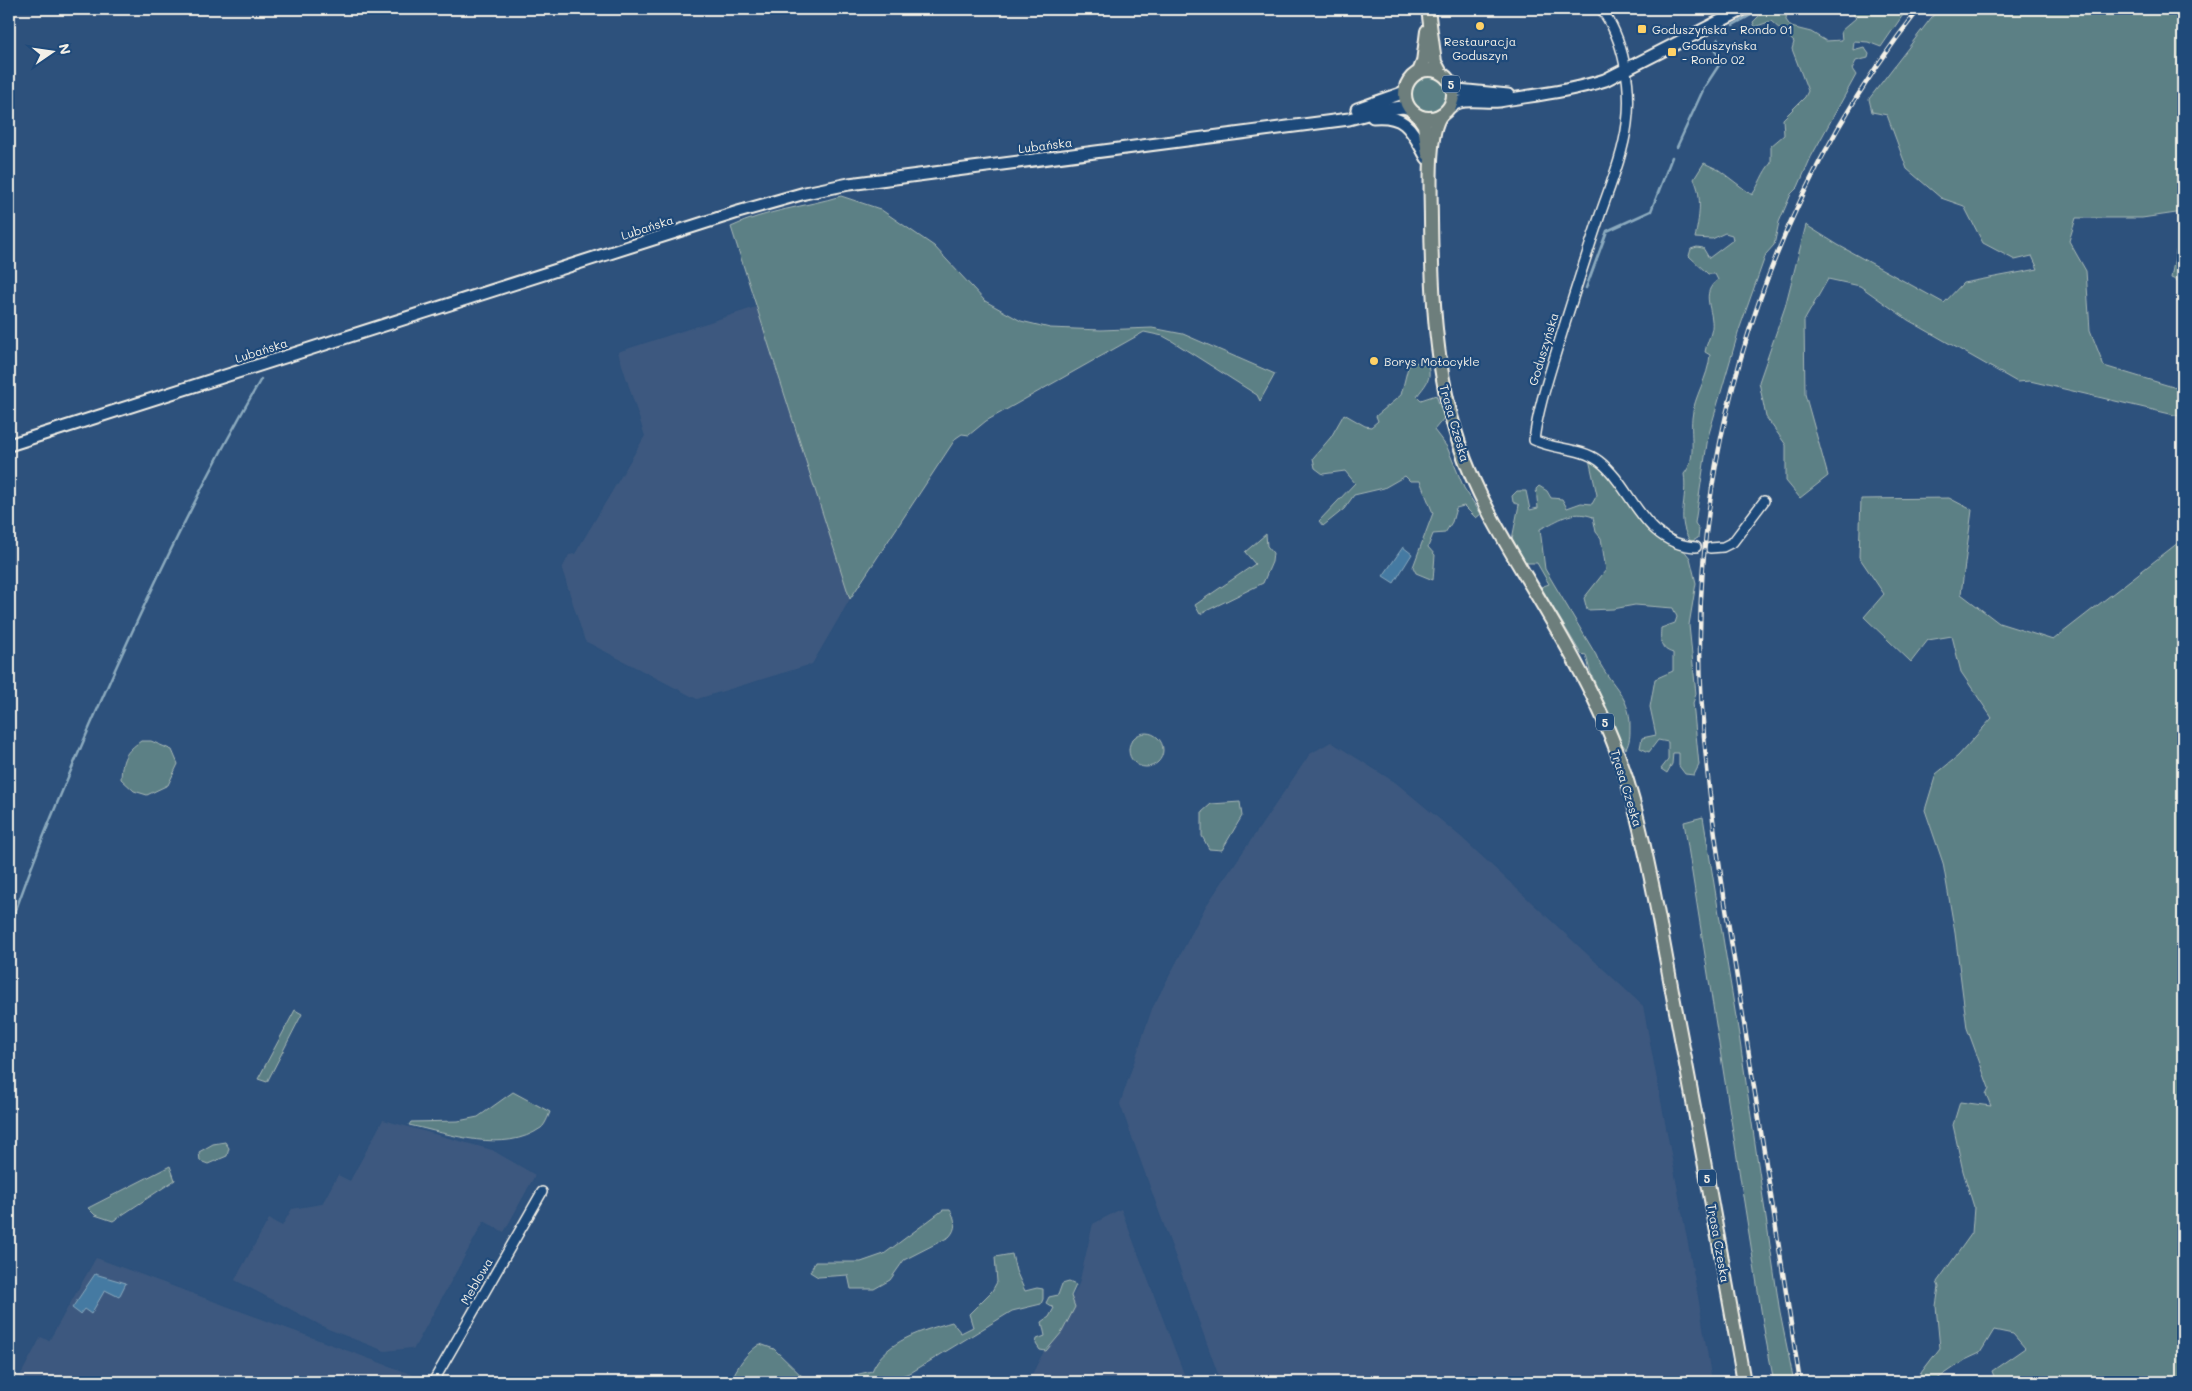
<svg xmlns="http://www.w3.org/2000/svg" width="2192" height="1391" font-family="Mali,sans-serif">
	<style>
		.built { fill: #3e597f }
		.green { fill: #5c8085; stroke: #a8b8b6 }
		.water { fill: #457aa2; stroke: #8baabe }
		.lines { fill: none; stroke-linecap: round; stroke-linejoin: round }
		.stream { stroke: #8baabe; stroke-width: 2.5 }
		.street-casing { stroke: #f4f1e8; stroke-width: 12 }
		.secondary-casing { stroke: #f4f1e8; stroke-width: 15 }
		.primary-casing { stroke: #f4f1e8; stroke-width: 16 }
		.street { stroke: #1f4a7a; stroke-width: 9 }
		.secondary { stroke: #1f4a7a; stroke-width: 11 }
		.primary { stroke: #6d7e7c; stroke-width: 12 }
		.rail-casing { stroke: #f4f1e8; stroke-width: 4.5 }
		.rail { stroke: #1f4a7a; stroke-width: 2.5; stroke-dasharray: 8; stroke-linecap: butt }
		.poi-dot { fill: #ffd166; stroke: #1f4a7a; stroke-width: 2 }
		.labels { text-anchor: middle; dominant-baseline: central; stroke-width: 4.5; stroke-linejoin: round; paint-order: stroke }
		.shield { fill: #1f4a7a; stroke: #b4bfc7; stroke-width: 1 }
		.shield-label { font-size: 11px; font-weight: bold; fill: #f4f1e8 }
		.poi-label { font-size: 12px; fill: #f4f1e8; stroke: #1f4a7a; text-anchor: start }
		.street-label { font-size: 12px; fill: #f4f1e8; stroke: #1f4a7a }
	</style>
	<rect width="100%" height="100%" fill="#2d517c"/>
	<filter id="ink" filterUnits="userSpaceOnUse"><feTurbulence type="fractalNoise" baseFrequency=".02" numOctaves="2"/><feDisplacementMap in="SourceGraphic" scale="10" xChannelSelector="R" yChannelSelector="G"/><feConvolveMatrix kernelMatrix="1 2 1 2 8 2 1 2 1" color-interpolation-filters="sRGB"/></filter>
	<g filter="url(#ink)">
		<g class="built">
			<path d="M756,307L850,599L812,664L697,699L585,641L562,569L569,555L575,554L645,436L618,352Z"/>
			<path d="M1331,742L1396,783L1462,838L1643,1006L1698,1297L1712,1382H1221L1120,1104L1152,1009L1206,906L1310,754Z"/>
			<path d="M383,1120L492,1150L535,1175L504,1232L484,1221L413,1350L411,1348L385,1351L328,1329L235,1280L269,1219L282,1226L292,1209L322,1204L338,1175L350,1181Z"/>
			<path d="M1121,1209L1187,1382H1028L1079,1284L1093,1224Z"/>
			<path d="M96,1258L424,1379L422,1382H17L41,1337L49,1341Z"/>
		</g>
		<g class="green">
			<path d="M1766,9H1787L1786,20L1791,27L1811,32L1826,41L1842,40L1841,31L1856,18L1849,9H1907L1881,47L1868,42L1854,41L1853,50L1864,47L1869,54L1868,58L1856,61L1852,69L1856,75L1811,157L1798,187L1791,194L1779,222L1774,245L1766,254L1739,330L1708,437L1695,523L1699,530L1698,538L1691,542C1675,521 1688,499 1684,474C1697,459 1690,437 1692,418C1694,395 1708,379 1710,355L1705,352C1706,344 1711,336 1712,328C1714,310 1699,293 1718,280L1715,274H1708L1689,256L1691,249L1697,247L1703,248L1709,258L1733,240L1732,235L1725,233L1712,239L1695,238C1699,219 1703,197 1694,179L1704,163L1719,170L1752,195C1760,184 1762,173 1771,163V146L1784,135L1783,119L1805,97L1808,91L1792,49L1794,42L1771,21L1755,27L1753,22Z"/>
			<path d="M1938,9H2183V212L2142,218H2076L2069,241L2086,271L2090,330L2104,366L2183,390V417L2030,381L2017,382L1908,320L1860,286L1828,279L1804,321L1805,394L1828,476L1800,498L1786,481V445L1766,417L1759,382L1785,307L1806,225L1838,245L1944,303L1963,283L2038,269L2032,256L2015,260L1983,243L1964,206L1941,198L1907,169L1887,115L1872,112L1869,99Z"/>
			<circle cx="1429" cy="94" r="18"/>
			<path d="M841,196L880,209L934,246L985,301L1021,321L1050,328L1101,330L1152,328L1183,334L1275,374L1260,401L1257,395L1172,341L1163,336L1144,332L986,421L969,435L962,434L956,438L850,599L731,227C766,210 805,207 841,196Z"/>
			<path d="M2183,242V283L2171,278L2177,247Z"/>
			<path d="M1415,362L1428,366C1432,380 1425,385 1417,396L1421,400L1436,395L1444,418L1434,430L1447,447L1464,488L1481,514L1476,518L1464,506L1456,508L1452,522L1445,533L1433,534L1428,547L1435,555L1433,580L1416,573L1413,567L1433,513L1420,481H1410L1405,476L1384,488L1354,495L1344,509L1323,526L1319,521L1355,483L1345,471L1323,474L1315,468L1313,458L1331,437L1344,414L1365,426L1371,427L1378,421L1376,416L1401,395L1408,367Z"/>
			<path d="M1589,459L1597,464L1637,514L1670,542L1683,549L1690,558L1696,583L1689,625L1696,694L1693,703L1699,765L1694,775L1685,774L1679,766V753H1673L1672,764L1667,773L1661,769L1668,760V742L1658,740L1649,752L1640,748L1642,738L1656,735L1650,707L1655,679L1673,671V653C1660,649 1660,641 1661,628L1675,623L1677,617L1673,608L1635,605L1613,609L1587,610L1584,598L1606,570L1601,538L1596,532L1593,517C1571,509 1560,520 1540,529L1545,569L1596,655C1607,683 1631,694 1630,727C1630,736 1630,741 1626,749L1620,741L1590,671L1586,655L1581,654L1541,587L1549,584L1537,563H1526L1512,539L1519,505L1513,502L1512,496L1517,491H1526L1530,510L1538,508L1536,489L1539,486L1547,491L1551,498L1562,499L1567,508L1581,503L1592,504L1597,495Z"/>
			<path d="M1949,498L1972,510L1961,594L1999,623L2053,640L2183,539V1382H2030V1380L1996,1382L1992,1371L2025,1348L2013,1334L1994,1330L1980,1353L1965,1360L1933,1382H1914L1940,1348L1936,1306L1939,1287L1937,1282L1972,1233L1974,1207L1963,1171L1953,1125L1960,1102L1991,1106L1986,1094L1989,1088L1967,1028L1955,933L1943,863L1925,810L1936,774L1958,756L1992,718L1961,672L1952,636L1928,640L1911,662L1864,617L1884,594L1859,557L1861,499Z"/>
			<path d="M1266,534L1267,546L1273,553L1272,562L1263,583L1200,614L1195,605L1255,564L1245,552Z"/>
			<circle cx="1146" cy="750" r="17"/>
			<path d="M141,741H151L172,750L178,764L168,785L147,795L134,791L121,779C122,759 125,752 141,741Z"/>
			<path d="M1240,802L1242,816L1222,850L1209,849L1202,836V812L1211,804Z"/>
			<path d="M1703,817L1739,1035L1780,1313L1794,1382H1774L1765,1335L1684,822Z"/>
			<path d="M295,1010L302,1014L267,1082L258,1079Z"/>
			<path d="M513,1092L550,1112C548,1117 545,1125 541,1128C504,1154 450,1134 409,1125L411,1122L458,1121L478,1117Z"/>
			<path d="M225,1142L229,1148L227,1156L208,1164L200,1161L199,1152L213,1144Z"/>
			<path d="M170,1166L175,1180L113,1221L95,1215L88,1208Z"/>
			<path d="M943,1210H950C956,1219 957,1229 949,1237L904,1260L890,1280L874,1289H851L848,1275L818,1277L810,1272L815,1262H861L884,1254Z"/>
			<path d="M1012,1254L1016,1271L1025,1291L1037,1288L1043,1289V1299L1041,1304L1012,1311L912,1372L896,1378L893,1382H847L850,1376L872,1371C884,1341 924,1330 952,1322L961,1333L973,1327L969,1314L992,1291L997,1282L995,1257Z"/>
			<path d="M1069,1282L1076,1285L1071,1296L1075,1307L1062,1332L1046,1351L1040,1350L1036,1344L1037,1339L1045,1336L1042,1322L1049,1317L1054,1308L1046,1303L1049,1297L1058,1295L1062,1284Z"/>
			<path d="M760,1344L774,1349L808,1382H730C738,1366 745,1354 760,1344Z"/>
		</g>
		<g class="water">
			<path d="M1403,547L1412,554L1394,583L1383,576Z"/>
			<path d="M95,1274L126,1283L119,1297L105,1290L91,1314L84,1309L80,1314L72,1308Z"/>
		</g>
		<g class="lines">
			<g class="stream">
				<path d="M1733,25L1762,9"/>
				<path d="M1677,147L1704,88L1721,62L1714,48L1718,39"/>
				<path d="M1586,288L1607,231L1651,211L1672,157"/>
				<path d="M9,930C34,855 66,781 98,708C147,596 200,485 261,379"/>
			</g>
			<g class="street-casing">
				<g id="street">
					<path d="M1601,9C1624,38 1632,87 1627,124C1623,155 1610,186 1600,215C1585,259 1571,304 1557,349C1548,379 1538,409 1534,440C1554,450 1580,447 1599,461C1633,487 1642,544 1696,547"/>
					<path d="M1710,548L1723,547L1733,542L1764,501"/>
					<path d="M433,1382L542,1192"/>
				</g>
			</g>
			<g class="secondary-casing">
				<g id="secondary">
					<path d="M1452,86L1458,90L1508,95"/>
					<path d="M1450,107C1463,96 1483,103 1499,101C1534,95 1571,91 1605,80L1744,9"/>
					<path d="M1357,109L1405,92"/>
					<path d="M1373,117C1408,114 1412,132 1427,158"/>
					<path d="M9,445L738,212L805,193L849,184L1349,119L1386,109L1403,107L1410,109"/>
				</g>
			</g>
			<g class="primary-casing">
				<g id="primary">
					<path d="M1428,9L1435,62L1441,73"/>
					<circle cx="1429" cy="94" r="24"/>
					<path d="M1419,72L1423,62L1427,31"/>
					<path d="M1441,115C1427,133 1431,196 1431,220C1432,296 1435,370 1459,443C1479,504 1516,559 1548,614C1583,673 1615,734 1633,801C1650,865 1661,931 1673,996C1698,1125 1721,1254 1744,1382"/>
					<path d="M1418,116L1424,125L1428,154"/>
				</g>
			</g>
			<use href="#street" class="street"/>
			<use href="#secondary" class="secondary"/>
			<use href="#primary" class="primary"/>
			<g class="rail-casing">
				<path id="rail" d="M1800,1382C1779,1247 1758,1113 1737,978C1719,865 1699,750 1700,635C1702,412 1780,184 1919,9"/>
			</g>
			<use href="#rail" class="rail"/>
		</g>
	</g>
	<g class="poi-dot">
		<circle cx="1480" cy="26" r="5"/>
		<rect x="1637" y="24" width="10" height="10" rx="2.5"/>
		<rect x="1667" y="47" width="10" height="10" rx="2.5"/>
		<circle cx="1374" cy="361" r="5"/>
	</g>
	<g class="labels">
		<g class="shield">
			<rect x="1442" y="75.5" width="18" height="17" rx="4"/>
			<rect x="1596" y="713.5" width="18" height="17" rx="4"/>
			<rect x="1698" y="1169.5" width="18" height="17" rx="4"/>
		</g>
		<g class="shield-label">
			<text x="1451" y="84">5</text>
			<text x="1605" y="722">5</text>
			<text x="1707" y="1178">5</text>
		</g>
		<g class="poi-label">
			<text x="1652" y="29">Goduszyńska - Rondo 01</text>
			<text x="1480" y="41" text-anchor="middle">Restauracja<tspan x="1480" dy="14">Goduszyn</tspan></text>
			<text x="1682" y="45">Goduszyńska<tspan x="1682" dy="14">- Rondo 02</tspan></text>
			<text x="1384" y="361">Borys Motocykle</text>
		</g>
		<g class="street-label">
			<text transform="translate(1045 145) rotate(-7)">Lubańska</text>
			<text transform="translate(647 227) rotate(-18)">Lubańska</text>
			<text transform="translate(1543 349) rotate(-73)">Goduszyńska</text>
			<text transform="translate(261 350) rotate(-18)">Lubańska</text>
			<text transform="translate(1455 423) rotate(74)">Trasa Czeska</text>
			<text transform="translate(1627 788) rotate(73)">Trasa Czeska</text>
			<text transform="translate(1719 1243) rotate(80)">Trasa Czeska</text>
			<text transform="translate(476 1281) rotate(-60)">Meblowa</text>
		</g>
	</g>
	<rect width="2192" height="1391" fill="none" stroke="#1f4a7a" stroke-width="30"/>
	<rect x="15" y="15" width="2162" height="1361" fill="none" stroke="#f4f1e8" stroke-width="2" filter="url(#ink)"/>
	<g transform="translate(52 52) rotate(77)" stroke="#1f4a7a" stroke-width="4" paint-order="stroke">
	<path d="M0-4L9 19L0 12L-9 19Z" fill="#f4f1e8"/>
	<text y="-8" font-size="14" font-weight="bold" text-anchor="middle" fill="#f4f1e8">N</text>
	</g>
</svg>
